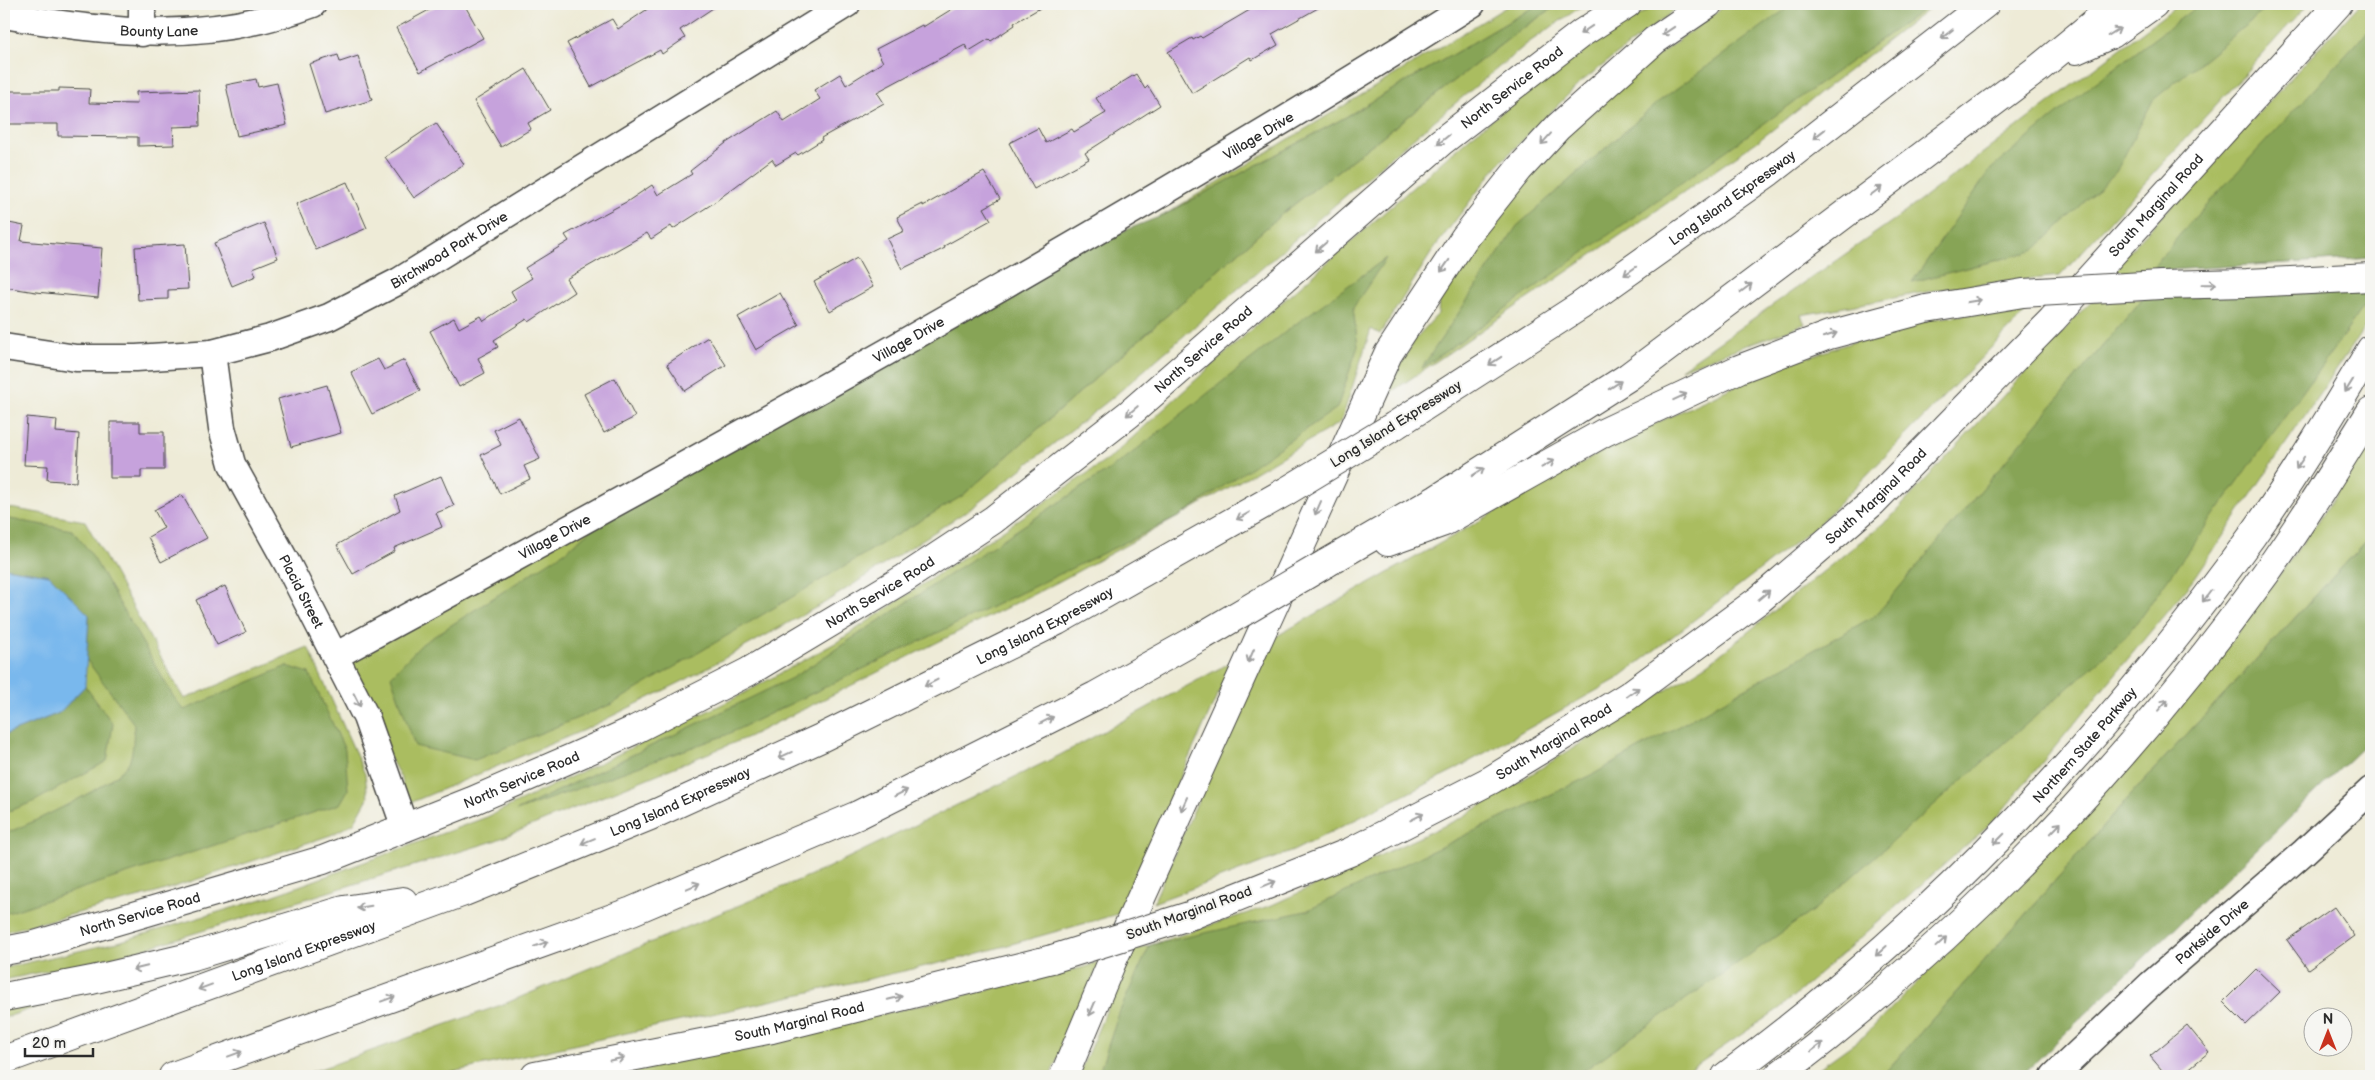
<svg xmlns="http://www.w3.org/2000/svg" width="2375" height="1080" font-family="'Balsamiq Sans',sans-serif">
	<style>
		.green { fill: #aabd61; stroke: #6a7446 }
		.forest { fill: #87a457; stroke: #596841 }
		.water { fill: #79b8ed; stroke: #52728c }
		.building { fill: #c6a2dc }
		.lines { fill: none; stroke-linecap: round; stroke-linejoin: round }
		.street-casing { stroke: #484845; stroke-width: 29 }
		.secondary-casing { stroke: #484845; stroke-width: 30 }
		.highway-casing { stroke: #484845; stroke-width: 30 }
		.street { stroke: #fff; stroke-width: 26 }
		.secondary { stroke: #fff; stroke-width: 28 }
		.highway { stroke: #fff; stroke-width: 28 }
		.secondary-bridge-casing { stroke: #484845; stroke-width: 30; stroke-linecap: butt }
		.highway-bridge-casing { stroke: #484845; stroke-width: 30; stroke-linecap: butt }
		.secondary-bridge { stroke: #fff; stroke-width: 28 }
		.highway-bridge { stroke: #fff; stroke-width: 28 }
		.oneway { stroke: #a0a0a0 }
		.labels { text-anchor: middle; dominant-baseline: central; stroke-width: 4; stroke-linejoin: round; paint-order: stroke }
		.street-label { font-size: 14px; fill: #2b2b2b; stroke: #f6f6f2 }
	</style>
	<rect width="100%" height="100%" fill="#f6f6f2"/>
	<filter id="ink" filterUnits="userSpaceOnUse"><feTurbulence type="fractalNoise" baseFrequency=".02" numOctaves="2"/><feDisplacementMap in="SourceGraphic" scale="10" xChannelSelector="R" yChannelSelector="G"/><feConvolveMatrix kernelMatrix="1 2 1 2 8 2 1 2 1" color-interpolation-filters="sRGB"/></filter>
	<filter id="wash" filterUnits="userSpaceOnUse"><feTurbulence type="fractalNoise" baseFrequency=".0096" numOctaves="4" result="noise"/><feDisplacementMap in="SourceGraphic" scale="20" xChannelSelector="R" yChannelSelector="G"/><feGaussianBlur stdDeviation="1.12" result="paint"/><feColorMatrix in="noise" values="0 0 0 0 0 0 0 0 0 0 0 0 0 0 0 0 0 1.4 0 .05"/><feComposite in="paint" operator="in"/></filter>
	<g filter="url(#wash)">
		<rect width="100%" height="100%" fill="#eeebd7"/>
		<g class="green">
			<path d="M1511,4H1539L1344,118L1164,215Z"/>
			<path d="M1559,4H1585L1528,43L1388,159L1112,398L973,507L826,602L687,679L584,730L393,810L403,782L335,656L631,496L566,551L962,496L1283,213L1520,30Z"/>
			<path d="M1657,4H1683L1581,82L1497,166L1435,247L1380,334L1371,329L1341,422L1180,516L1058,582L748,737L494,841L127,954L4,980V968L118,942L272,896L487,817L737,697L837,642L1110,458L1264,318L1470,137L1567,61Z"/>
			<path d="M1727,4H1935L1758,141L1384,397L1414,340L1438,314L1440,288L1503,205L1606,94Z"/>
			<path d="M2179,4H2308L2060,276L1948,288L1801,315L1805,324L1681,369L1904,213Z"/>
			<path d="M2360,4H2371V258L2109,273Z"/>
			<path d="M2371,291V318L2194,579L1993,822L1780,1008L1681,1076H1078L1132,951L1272,905L1461,818L1708,664L1891,517L2090,302L2182,296Z"/>
			<path d="M2032,306L1818,525L1617,679L1456,769L1293,851L1153,903L1268,641L1629,436L1771,369L1917,321Z"/>
			<path d="M2371,437V536L2148,776L1882,1076H1808L1864,1036L2044,854L2198,687L2324,513Z"/>
			<path d="M4,507L85,521L184,699L308,647L365,774L368,798L354,823L331,835L156,893L4,932Z"/>
			<path d="M1233,661L1118,914L962,958L435,1076H300L504,1004L823,870L1060,755Z"/>
			<path d="M1100,962L1050,1076H614L1081,968Z"/>
			<path d="M48,1003L4,1018V1008Z"/>
		</g>
		<g class="forest">
			<path d="M1539,4H1559L1520,30L1283,213L962,496L612,704L475,760L415,746L391,676L422,644L566,551L631,496L1037,265L1164,215L1344,118Z"/>
			<path d="M1793,4H1931L1421,369L1517,226L1658,102Z"/>
			<path d="M2200,4H2272L2153,100L2116,172L2033,251L1912,282L1991,169L2086,90Z"/>
			<path d="M2371,28V258L2150,271L2187,226Z"/>
			<path d="M1386,258L1353,308L1358,346L1337,408L1180,516L726,735L516,811L792,678L1122,461L1293,326Z"/>
			<path d="M2371,291V297L2126,637L1815,909L1576,1076H1098L1119,1013L1150,945L1306,911L1592,775L1876,615L2143,298Z"/>
			<path d="M4,518L72,530L90,552L173,696L184,710L287,666L309,673L345,750L348,790L340,804L4,914V834C28,825 119,783 129,762C134,752 133,735 134,724L86,659L89,615L49,575L4,568Z"/>
			<path d="M2371,536V739L2021,1076H1882L2148,776Z"/>
			<path d="M85,686L113,724L107,761L33,802L4,813V735L59,713Z"/>
		</g>
		<path class="water" d="M4,568L49,575L89,615L85,686L59,713L4,735Z"/>
		<g id="blocks">
			<g class="building">
				<path d="M440,4H464L483,38L420,72L396,28Z"/>
				<path d="M655,4H719L680,30L685,38L662,54L660,50L591,87L567,43L612,19L618,29Z"/>
				<path d="M960,4H1047L1014,23L1015,25L991,41L989,39L969,51L965,45L877,92L884,103L821,138L822,140L798,155L796,153L776,165L772,159L712,204L673,229L671,226L651,239L647,233L566,279L574,292L529,322L527,319L494,340L498,347L478,358L485,373L459,387L430,331L454,318L459,328L481,316L484,321L516,300L511,291L532,278L525,268L569,241L565,235L628,201L652,185L658,195L692,174L690,171L726,143L777,111L784,122L820,99L814,90L840,74L846,85L883,62L876,49L922,25L923,27Z"/>
				<path d="M1260,4H1325L1272,34L1278,45L1252,60L1250,57L1192,93L1168,52L1192,38L1193,40L1200,36L1202,38Z"/>
				<path d="M338,55L340,62L358,56L372,100L325,114L309,64Z"/>
				<path d="M526,69L550,110L528,123L531,129L501,147L474,101Z"/>
				<path d="M1136,74L1145,89L1148,86L1160,105L1085,153L1089,159L1034,189L1009,143L1038,128L1046,143L1072,129L1074,132L1106,113L1096,98Z"/>
				<path d="M256,79L258,87L277,83L287,125L237,136L226,85Z"/>
				<path d="M59,88L90,89L89,103L137,104L136,92L199,90L200,126L173,127L174,145L138,146V137L58,136V124H4V91H59Z"/>
				<path d="M436,123L464,164L414,198L385,157Z"/>
				<path d="M984,172L1000,199L984,208L991,220L944,246L945,248L902,269L887,239L904,231L897,217L923,204V206Z"/>
				<path d="M347,182L367,228L316,250L296,204Z"/>
				<path d="M4,222L24,226L21,241L102,248L98,298L36,292L4,287Z"/>
				<path d="M264,223L278,258L253,268L256,276L232,286L214,243Z"/>
				<path d="M185,244L188,289L168,290V299L138,300L135,247Z"/>
				<path d="M857,258L873,287L830,311L814,282Z"/>
				<path d="M780,293L799,325L756,350L738,317Z"/>
				<path d="M708,337L726,365L685,391L667,364Z"/>
				<path d="M378,359L384,370L404,360L420,391L372,414L351,372Z"/>
				<path d="M615,378L635,417L604,433L584,394Z"/>
				<path d="M327,385L341,433L291,447L278,399Z"/>
				<path d="M27,417L57,420L56,432L79,434L76,482L47,480L48,466L24,465Z"/>
				<path d="M519,417L540,459L524,466L530,479L500,494L481,455L501,445L494,430Z"/>
				<path d="M110,422H140V432H164V470H141V478H110Z"/>
				<path d="M441,476L454,506L436,513L442,527L394,548L395,551L353,574L337,545L400,510L395,496Z"/>
				<path d="M182,495L207,538L161,562L148,537L164,528L154,510Z"/>
				<path d="M225,586L246,632L217,645L196,600Z"/>
				<path d="M2334,907L2354,936L2308,969L2287,940Z"/>
				<path d="M2256,969L2280,992L2246,1025L2223,1002Z"/>
				<path d="M2187,1025L2209,1052L2180,1076H2167L2150,1056Z"/>
			</g>
		</g>
	</g>
	<g filter="url(#ink)">
		<use href="#blocks" fill-opacity="0" stroke="#484845" stroke-width="1"/>
		<g class="lines">
			<g class="street-casing">
				<g id="street">
					<path id="s1" d="M4,15C113,34 207,44 313,4"/>
					<path d="M142,33V4"/>
					<path id="s2" d="M4,347L76,358H136L212,353L270,338L329,317L399,281L847,4"/>
					<path id="s3" d="M212,353L222,428L232,464L288,565L366,717L405,828"/>
					<path id="s4" d="M335,656C719,448 1103,237 1472,4"/>
					<path id="s5" d="M2054,1076L2151,984L2304,852L2371,790"/>
				</g>
			</g>
			<g class="secondary-casing">
				<g id="secondary">
					<path id="s6" d="M1192,915L1350,852L1491,780L1628,696L1760,599L1873,502L2052,320L2338,4"/>
					<path id="s7" d="M4,951L35,945L323,860L472,801L574,757L632,731L748,672L905,578L993,520L1129,414L1441,142L1582,33L1627,4"/>
					<path id="s8" d="M535,1076L772,1029L1052,959"/>
				</g>
			</g>
			<g class="highway-casing">
				<g id="highway">
					<path d="M2076,50L2112,34L2154,4"/>
					<path d="M2161,285L2247,283L2371,277"/>
					<path id="s9" d="M1394,426L1580,306L1769,172L1985,4"/>
					<path d="M1388,542L1444,522L1605,432L1739,369L1829,335L1926,309"/>
					<path d="M1325,564L1437,499L1628,377L2039,68L2117,4"/>
					<path d="M4,997L92,980L193,956L344,910L403,901"/>
					<path id="s10" d="M4,1060L464,892L650,816L821,738L1057,621L1285,492"/>
					<path d="M173,1076L632,911L858,815L1095,696L1204,635"/>
					<path d="M1064,1076L1111,964L1388,354L1465,237L1519,169L1558,127L1655,40L1708,4"/>
					<path id="s11" d="M1726,1076C1931,926 2103,742 2252,536C2295,476 2333,412 2371,349"/>
					<path d="M1778,1076C1965,935 2128,764 2266,573C2303,521 2337,466 2371,411"/>
				</g>
			</g>
			<use href="#street" class="street"/>
			<use href="#secondary" class="secondary"/>
			<use href="#highway" class="highway"/>
			<g class="secondary-bridge-casing">
				<path id="secondary-bridge" d="M1052,959L1192,915"/>
			</g>
			<g class="highway-bridge-casing">
				<g id="highway-bridge">
					<path d="M1926,309L2023,293L2161,285"/>
					<path d="M1285,492L1394,426"/>
					<path d="M1204,635L1325,564"/>
				</g>
			</g>
			<use href="#secondary-bridge" class="secondary-bridge"/>
			<use href="#highway-bridge" class="highway-bridge"/>
		</g>
		<defs><path id="oneway-shaft" d="M-6 0H5M1.5-3L5.5 0L1.5 3" fill="none" stroke-width="1.6" stroke-linecap="round" stroke-linejoin="round" transform="scale(1.25)"/></defs>
		<g class="oneway">
			<use href="#oneway-shaft" transform="translate(1586 30) rotate(146)"/>
			<use href="#oneway-shaft" transform="translate(1668 31) rotate(146)"/>
			<use href="#oneway-shaft" transform="translate(2114 32) rotate(-32)"/>
			<use href="#oneway-shaft" transform="translate(1947 34) rotate(142)"/>
			<use href="#oneway-shaft" transform="translate(1819 134) rotate(142)"/>
			<use href="#oneway-shaft" transform="translate(1546 139) rotate(132)"/>
			<use href="#oneway-shaft" transform="translate(1443 140) rotate(141)"/>
			<use href="#oneway-shaft" transform="translate(1876 191) rotate(-37)"/>
			<use href="#oneway-shaft" transform="translate(1321 247) rotate(139)"/>
			<use href="#oneway-shaft" transform="translate(1445 266) rotate(125)"/>
			<use href="#oneway-shaft" transform="translate(1630 271) rotate(145)"/>
			<use href="#oneway-shaft" transform="translate(2209 284) rotate(-1)"/>
			<use href="#oneway-shaft" transform="translate(1746 288) rotate(-37)"/>
			<use href="#oneway-shaft" transform="translate(1974 301) rotate(-10)"/>
			<use href="#oneway-shaft" transform="translate(1830 335) rotate(-17)"/>
			<use href="#oneway-shaft" transform="translate(1495 361) rotate(147)"/>
			<use href="#oneway-shaft" transform="translate(1615 385) rotate(-33)"/>
			<use href="#oneway-shaft" transform="translate(2349 386) rotate(122)"/>
			<use href="#oneway-shaft" transform="translate(1680 397) rotate(-25)"/>
			<use href="#oneway-shaft" transform="translate(1132 411) rotate(140)"/>
			<use href="#oneway-shaft" transform="translate(2300 463) rotate(123)"/>
			<use href="#oneway-shaft" transform="translate(1548 464) rotate(-29)"/>
			<use href="#oneway-shaft" transform="translate(1478 472) rotate(-33)"/>
			<use href="#oneway-shaft" transform="translate(1318 508) rotate(114)"/>
			<use href="#oneway-shaft" transform="translate(1243 516) rotate(151)"/>
			<use href="#oneway-shaft" transform="translate(1764 595) rotate(-40)"/>
			<use href="#oneway-shaft" transform="translate(2207 596) rotate(127)"/>
			<use href="#oneway-shaft" transform="translate(1251 656) rotate(114)"/>
			<use href="#oneway-shaft" transform="translate(931 683) rotate(153)"/>
			<use href="#oneway-shaft" transform="translate(1633 692) rotate(-36)"/>
			<use href="#oneway-shaft" transform="translate(357 700) rotate(63)"/>
			<use href="#oneway-shaft" transform="translate(2163 705) rotate(-49)"/>
			<use href="#oneway-shaft" transform="translate(1047 720) rotate(-27)"/>
			<use href="#oneway-shaft" transform="translate(785 755) rotate(156)"/>
			<use href="#oneway-shaft" transform="translate(901 793) rotate(-27)"/>
			<use href="#oneway-shaft" transform="translate(1184 804) rotate(114)"/>
			<use href="#oneway-shaft" transform="translate(1417 817) rotate(-27)"/>
			<use href="#oneway-shaft" transform="translate(2056 828) rotate(-46)"/>
			<use href="#oneway-shaft" transform="translate(1999 839) rotate(135)"/>
			<use href="#oneway-shaft" transform="translate(588 841) rotate(158)"/>
			<use href="#oneway-shaft" transform="translate(1269 884) rotate(-22)"/>
			<use href="#oneway-shaft" transform="translate(693 886) rotate(-23)"/>
			<use href="#oneway-shaft" transform="translate(364 907) rotate(171)"/>
			<use href="#oneway-shaft" transform="translate(1941 942) rotate(-43)"/>
			<use href="#oneway-shaft" transform="translate(541 944) rotate(-20)"/>
			<use href="#oneway-shaft" transform="translate(1881 951) rotate(138)"/>
			<use href="#oneway-shaft" transform="translate(140 968) rotate(166)"/>
			<use href="#oneway-shaft" transform="translate(205 987) rotate(160)"/>
			<use href="#oneway-shaft" transform="translate(895 998) rotate(-14)"/>
			<use href="#oneway-shaft" transform="translate(388 999) rotate(-20)"/>
			<use href="#oneway-shaft" transform="translate(1092 1009) rotate(113)"/>
			<use href="#oneway-shaft" transform="translate(1817 1047) rotate(-37)"/>
			<use href="#oneway-shaft" transform="translate(235 1054) rotate(-20)"/>
			<use href="#oneway-shaft" transform="translate(617 1059) rotate(-11)"/>
		</g>
	</g>
	<g class="labels">
		<g class="street-label">
			<text stroke="none"><textPath href="#s1" startOffset="156">Bounty Lane</textPath></text>
			<text stroke="none"><textPath href="#s7" startOffset="1761">North Service Road</textPath></text>
			<text stroke="none"><textPath href="#s4" startOffset="1060">Village Drive</textPath></text>
			<text stroke="none"><textPath href="#s9" startOffset="408">Long Island Expressway</textPath></text>
			<text stroke="none"><textPath href="#s6" startOffset="1212">South Marginal Road</textPath></text>
			<text stroke="none"><textPath href="#s2" startOffset="469">Birchwood Park Drive</textPath></text>
			<text stroke="none"><textPath href="#s4" startOffset="655">Village Drive</textPath></text>
			<text stroke="none"><textPath href="#s7" startOffset="1356">North Service Road</textPath></text>
			<text transform="translate(1396 424) rotate(-32)">Long Island Expressway</text>
			<text stroke="none"><textPath href="#s6" startOffset="808">South Marginal Road</textPath></text>
			<text stroke="none"><textPath href="#s4" startOffset="250">Village Drive</textPath></text>
			<text stroke="none"><textPath href="#s3" startOffset="258">Placid Street</textPath></text>
			<text stroke="none"><textPath href="#s7" startOffset="951">North Service Road</textPath></text>
			<text stroke="none"><textPath href="#s10" startOffset="1129">Long Island Expressway</textPath></text>
			<text stroke="none"><textPath href="#s6" startOffset="402">South Marginal Road</textPath></text>
			<text stroke="none"><textPath href="#s11" startOffset="489">Northern State Parkway</textPath></text>
			<text stroke="none"><textPath href="#s7" startOffset="546">North Service Road</textPath></text>
			<text stroke="none"><textPath href="#s10" startOffset="724">Long Island Expressway</textPath></text>
			<text stroke="none"><textPath href="#s7" startOffset="141">North Service Road</textPath></text>
			<text transform="translate(1189 913) rotate(-20)">South Marginal Road</text>
			<text stroke="none"><textPath href="#s5" startOffset="214">Parkside Drive</textPath></text>
			<text stroke="none"><textPath href="#s10" startOffset="319">Long Island Expressway</textPath></text>
			<text stroke="none"><textPath href="#s8" startOffset="270">South Marginal Road</textPath></text>
		</g>
	</g>
	<rect width="2375" height="1080" fill="none" stroke="#f6f6f2" stroke-width="20"/>
	<g transform="translate(2328 1032)"><circle r="24" fill="#f6f6f2" stroke="#a5a5a2"/>
	<path d="M0-4L9 19L0 12L-9 19Z" fill="#c8321e"/>
	<text y="-8" font-size="14" font-weight="bold" text-anchor="middle" fill="#2b2b2b">N</text>
	</g>
	<path d="M25 1048v8h68v-8" fill="none" stroke="#2b2b2b" stroke-width="2.5"/>
	<text x="32" y="1048" font-size="15" fill="#2b2b2b" stroke="#f6f6f2" stroke-width="4" paint-order="stroke">20 m</text>
</svg>
